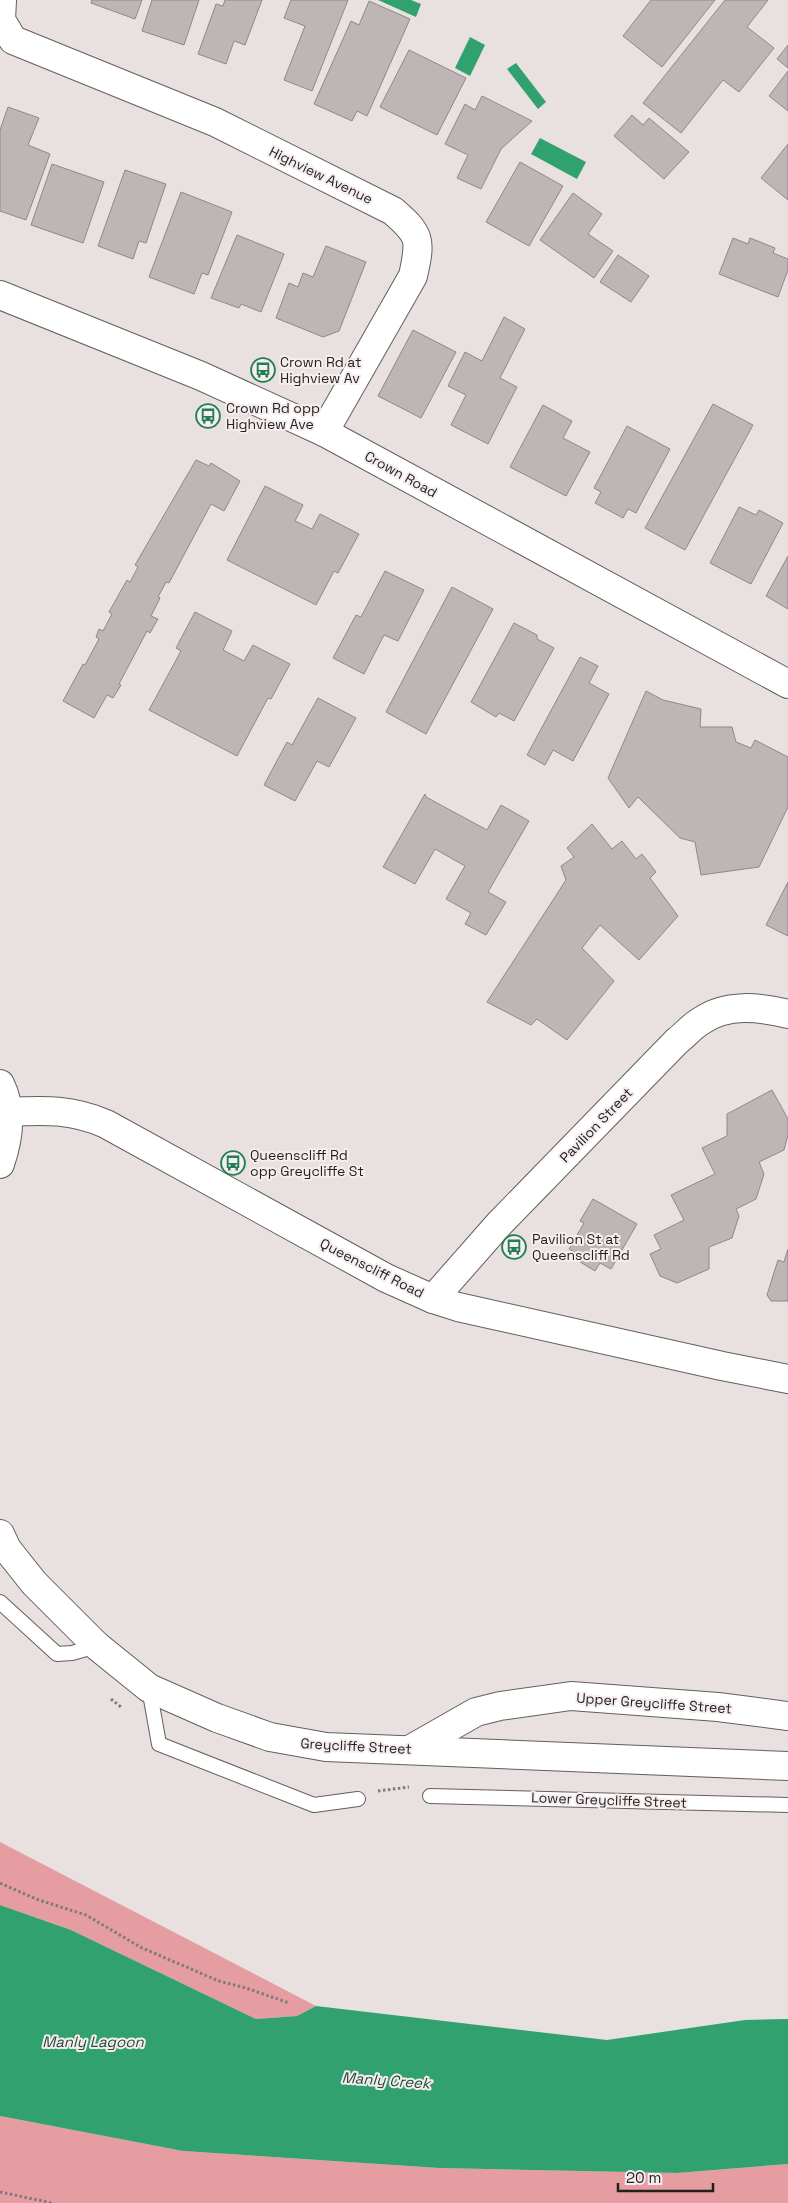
<svg xmlns="http://www.w3.org/2000/svg" width="788" height="2203" font-family="'Space Grotesk',sans-serif">
	<style>
		.green { fill: #e59da2 }
		.water { fill: #31a26f }
		.building { fill: #beb6b6; stroke: #908888 }
		.lines { fill: none; stroke-linecap: round; stroke-linejoin: round }
		.service-casing { stroke: #655e5e; stroke-width: 16 }
		.minor-casing { stroke: #655e5e; stroke-width: 30 }
		.secondary-casing { stroke: #655e5e; stroke-width: 30 }
		.path { stroke: #807a7a; stroke-width: 3; stroke-dasharray: 2.5 2.5; stroke-linecap: butt }
		.service { stroke: #fff; stroke-width: 14 }
		.minor { stroke: #fff; stroke-width: 28 }
		.secondary { stroke: #fff; stroke-width: 28 }
		.labels { text-anchor: middle; dominant-baseline: central; stroke-width: 4; stroke-linejoin: round; paint-order: stroke }
		.street-label { font-size: 14px; fill: #221f1f; stroke: #f6edee }
		.poi-label { font-size: 14px; fill: #221f1f; stroke: #f6edee; text-anchor: start }
		.water-label { font-size: 15px; font-style: italic; fill: #1f4c36; stroke: #f6edee }
	</style>
	<rect width="100%" height="100%" fill="#e9e0e0"/>
	<g class="green">
		<path d="M0,1842L316,2006L297,2016L256,2019L71,1930L0,1905Z"/>
		<path d="M0,2116L183,2151L439,2168L677,2173L788,2164V2203H0Z"/>
	</g>
	<g class="water">
		<path d="M378,0H411L421,4L416,17Z"/>
		<path d="M470,37L485,45L470,76L455,68Z"/>
		<path d="M516,63L546,102L538,109L507,69Z"/>
		<path d="M540,138L586,162L577,179L531,154Z"/>
		<path d="M0,1905L71,1930L256,2019L297,2016L316,2006L607,2040L745,2020L788,2019V2164L677,2173L439,2168L183,2151L0,2116Z"/>
	</g>
	<g class="building">
		<path d="M92,0H142L135,19L91,3Z"/>
		<path d="M152,0H199L184,45L142,31Z"/>
		<path d="M225,0H262L245,45L234,41L226,64L198,54L216,4L223,6Z"/>
		<path d="M291,0H348L312,91L284,80L305,26L284,18Z"/>
		<path d="M651,0H715L662,67L623,36Z"/>
		<path d="M725,0H768L747,27L774,48L739,92L723,80L681,133L643,103Z"/>
		<path d="M369,1L410,19L367,116L357,111L352,121L314,104L351,21L359,25Z"/>
		<path d="M788,45V68L777,59Z"/>
		<path d="M409,50L466,78L437,135L380,107Z"/>
		<path d="M788,71V111L769,96Z"/>
		<path d="M482,96L532,121L501,149L481,189L457,178L468,155L445,144L465,104L475,110Z"/>
		<path d="M8,107L39,118L28,145L50,154L26,220L0,211V130Z"/>
		<path d="M632,115L643,125L649,118L689,152L664,179L614,136Z"/>
		<path d="M788,144V200L761,178Z"/>
		<path d="M520,162L563,186L529,246L486,222Z"/>
		<path d="M52,164L104,182L83,243L31,225Z"/>
		<path d="M125,170L166,184L146,243L139,241L133,259L98,246Z"/>
		<path d="M181,192L232,212L208,275L202,273L194,294L149,277Z"/>
		<path d="M573,193L602,214L588,234L613,251L594,278L540,240Z"/>
		<path d="M237,235L284,254L261,312L241,304L239,308L211,298Z"/>
		<path d="M733,238L748,244L750,238L775,248L773,253L788,259V270L778,297L719,274Z"/>
		<path d="M326,246L366,262L339,331L323,337L276,318L289,283L298,287L303,273L313,277Z"/>
		<path d="M618,255L649,276L631,302L600,282Z"/>
		<path d="M504,317L525,329L500,378L517,387L488,444L451,425L466,395L448,386L465,352L482,361Z"/>
		<path d="M413,330L456,352L421,418L378,396Z"/>
		<path d="M713,404L753,425L685,550L645,528Z"/>
		<path d="M543,405L572,421L563,438L590,452L566,496L510,467Z"/>
		<path d="M627,426L670,449L636,513L628,509L623,518L595,503L601,492L594,488Z"/>
		<path d="M196,460L209,466L211,463L240,481L224,511L211,504L169,583L166,582L158,597L160,598L151,616L158,619L150,633L147,631L119,684L121,685L113,698L107,695L94,718L63,701L83,664L85,665L99,639L96,637L99,629L103,631L112,614L109,612L127,580L130,582L138,567L135,565Z"/>
		<path d="M265,486L303,505L295,521L312,529L320,514L359,534L338,573L334,571L316,605L227,560Z"/>
		<path d="M739,507L756,515L759,510L783,523L751,584L710,563Z"/>
		<path d="M788,556V609L766,596Z"/>
		<path d="M385,571L424,590L398,641L384,635L364,674L333,658L356,615L361,617Z"/>
		<path d="M452,587L493,609L426,734L386,712Z"/>
		<path d="M195,612L232,631L223,650L244,661L253,645L290,664L271,699L268,698L237,756L149,710L181,651L176,648Z"/>
		<path d="M514,623L537,635V639L554,648L514,721L499,713L496,717L471,702Z"/>
		<path d="M580,657L598,666L589,683L609,694L573,761L553,750L545,765L527,755Z"/>
		<path d="M646,691L663,700L701,709L700,727H732L736,742L751,748L755,740L788,757V807L759,867L701,875L695,842L680,838L638,797L629,808L608,778Z"/>
		<path d="M318,698L356,718L329,767L317,761L295,801L264,785L287,742L292,745Z"/>
		<path d="M425,794L426,797L487,830L501,805L529,821L488,892L506,902L486,935L465,924L471,913L446,899L465,866L435,849L415,884L383,867Z"/>
		<path d="M592,824L612,849L622,841L636,859L642,854L656,872L650,878L678,916L639,960L600,925L582,948L614,981L567,1040L537,1019L531,1025L487,1002L566,880L561,866L574,857L567,848Z"/>
		<path d="M788,882V936L766,925Z"/>
		<path d="M772,1090L788,1119V1135L784,1150L759,1162L764,1174L756,1199L736,1209L739,1216L732,1238L709,1247V1269L677,1283L660,1276L650,1254L661,1249L654,1235L684,1220L671,1195L715,1174L702,1148L727,1136V1114Z"/>
		<path d="M593,1199L637,1224L611,1269L600,1263L595,1271L577,1260L580,1255L569,1249L584,1223L580,1221Z"/>
		<path d="M788,1249V1301H771L767,1295L778,1260L784,1262Z"/>
	</g>
	<g class="lines">
		<g class="service-casing">
			<g id="service">
				<path d="M0,1602L57,1654L72,1653L97,1646"/>
				<path d="M149,1688L159,1744L314,1805L358,1799"/>
				<path d="M430,1796L788,1805"/>
			</g>
		</g>
		<g class="minor-casing">
			<g id="minor">
				<path d="M2,0L1,20L13,40L215,122L393,211C421,235 421,240 413,276L324,432"/>
				<path d="M0,295L201,376L324,432L788,684"/>
				<path d="M8,1112C45,1110 72,1109 106,1124L386,1278L433,1299L458,1307L722,1366L788,1379"/>
				<path d="M433,1299L499,1224L677,1041C685,1035 692,1026 701,1021C727,1003 759,1007 788,1014"/>
				<path d="M411,1749L476,1712L500,1706L571,1696L718,1707L788,1716"/>
			</g>
		</g>
		<g class="secondary-casing">
			<g id="secondary">
				<path d="M0,1084C13,1110 9,1138 0,1164"/>
				<path d="M0,1534L7,1549L34,1583L97,1646L149,1688L217,1718L270,1737L326,1747L788,1766"/>
			</g>
		</g>
		<g class="path">
			<path d="M111,1699L121,1707"/>
			<path d="M378,1791L409,1787"/>
			<path d="M0,1883L36,1899L86,1915L142,1948L219,1981L246,1988L289,2003"/>
			<path d="M0,2192L52,2203"/>
		</g>
		<use href="#service" class="service"/>
		<use href="#minor" class="minor"/>
		<use href="#secondary" class="secondary"/>
	</g>
	<defs>
		<g id="bus-ring" transform="scale(1.25)"><circle r="9.5" fill="#f6edee" stroke="#217e55" stroke-width="1.5"/><path d="M-5-6H5V4H4V6H2V4H-2V6H-4V4H-5ZM-3.5-4V0h7V-4ZM-3.5 1.2v1.5H-2V1.2ZM2 1.2v1.5H3.5V1.2Z" fill="#217e55"/></g>
	</defs>
	<g fill-rule="evenodd">
		<use href="#bus-ring" x="263" y="370"/>
		<use href="#bus-ring" x="208" y="416"/>
		<use href="#bus-ring" x="233" y="1163"/>
		<use href="#bus-ring" x="514" y="1247"/>
	</g>
	<g class="labels">
		<g class="street-label">
			<text transform="translate(321 175) rotate(26)">Highview Avenue</text>
			<text transform="translate(401 474) rotate(29)">Crown Road</text>
			<text transform="translate(596 1125) rotate(-46)">Pavilion Street</text>
			<text transform="translate(372 1268) rotate(27)">Queenscliff Road</text>
			<text transform="translate(654 1703) rotate(4)">Upper Greycliffe Street</text>
			<text transform="translate(356 1746) rotate(3)">Greycliffe Street</text>
			<text transform="translate(609 1800) rotate(2)">Lower Greycliffe Street</text>
		</g>
		<g class="poi-label">
			<text x="280" y="362">Crown Rd at<tspan x="280" dy="16">Highview Av</tspan></text>
			<text x="226" y="408">Crown Rd opp<tspan x="226" dy="16">Highview Ave</tspan></text>
			<text x="250" y="1155">Queenscliff Rd<tspan x="250" dy="16">opp Greycliffe St</tspan></text>
			<text x="532" y="1239">Pavilion St at<tspan x="532" dy="16">Queenscliff Rd</tspan></text>
		</g>
		<g class="water-label">
			<text x="93" y="2041">Manly Lagoon</text>
			<text transform="translate(386 2080) rotate(4)">Manly Creek</text>
		</g>
	</g>
	<path d="M618 2183v8h95v-8" fill="none" stroke="#221f1f" stroke-width="2.5"/>
	<text x="626" y="2183" font-size="15" fill="#221f1f" stroke="#f6edee" stroke-width="4" paint-order="stroke">20 m</text>
</svg>
